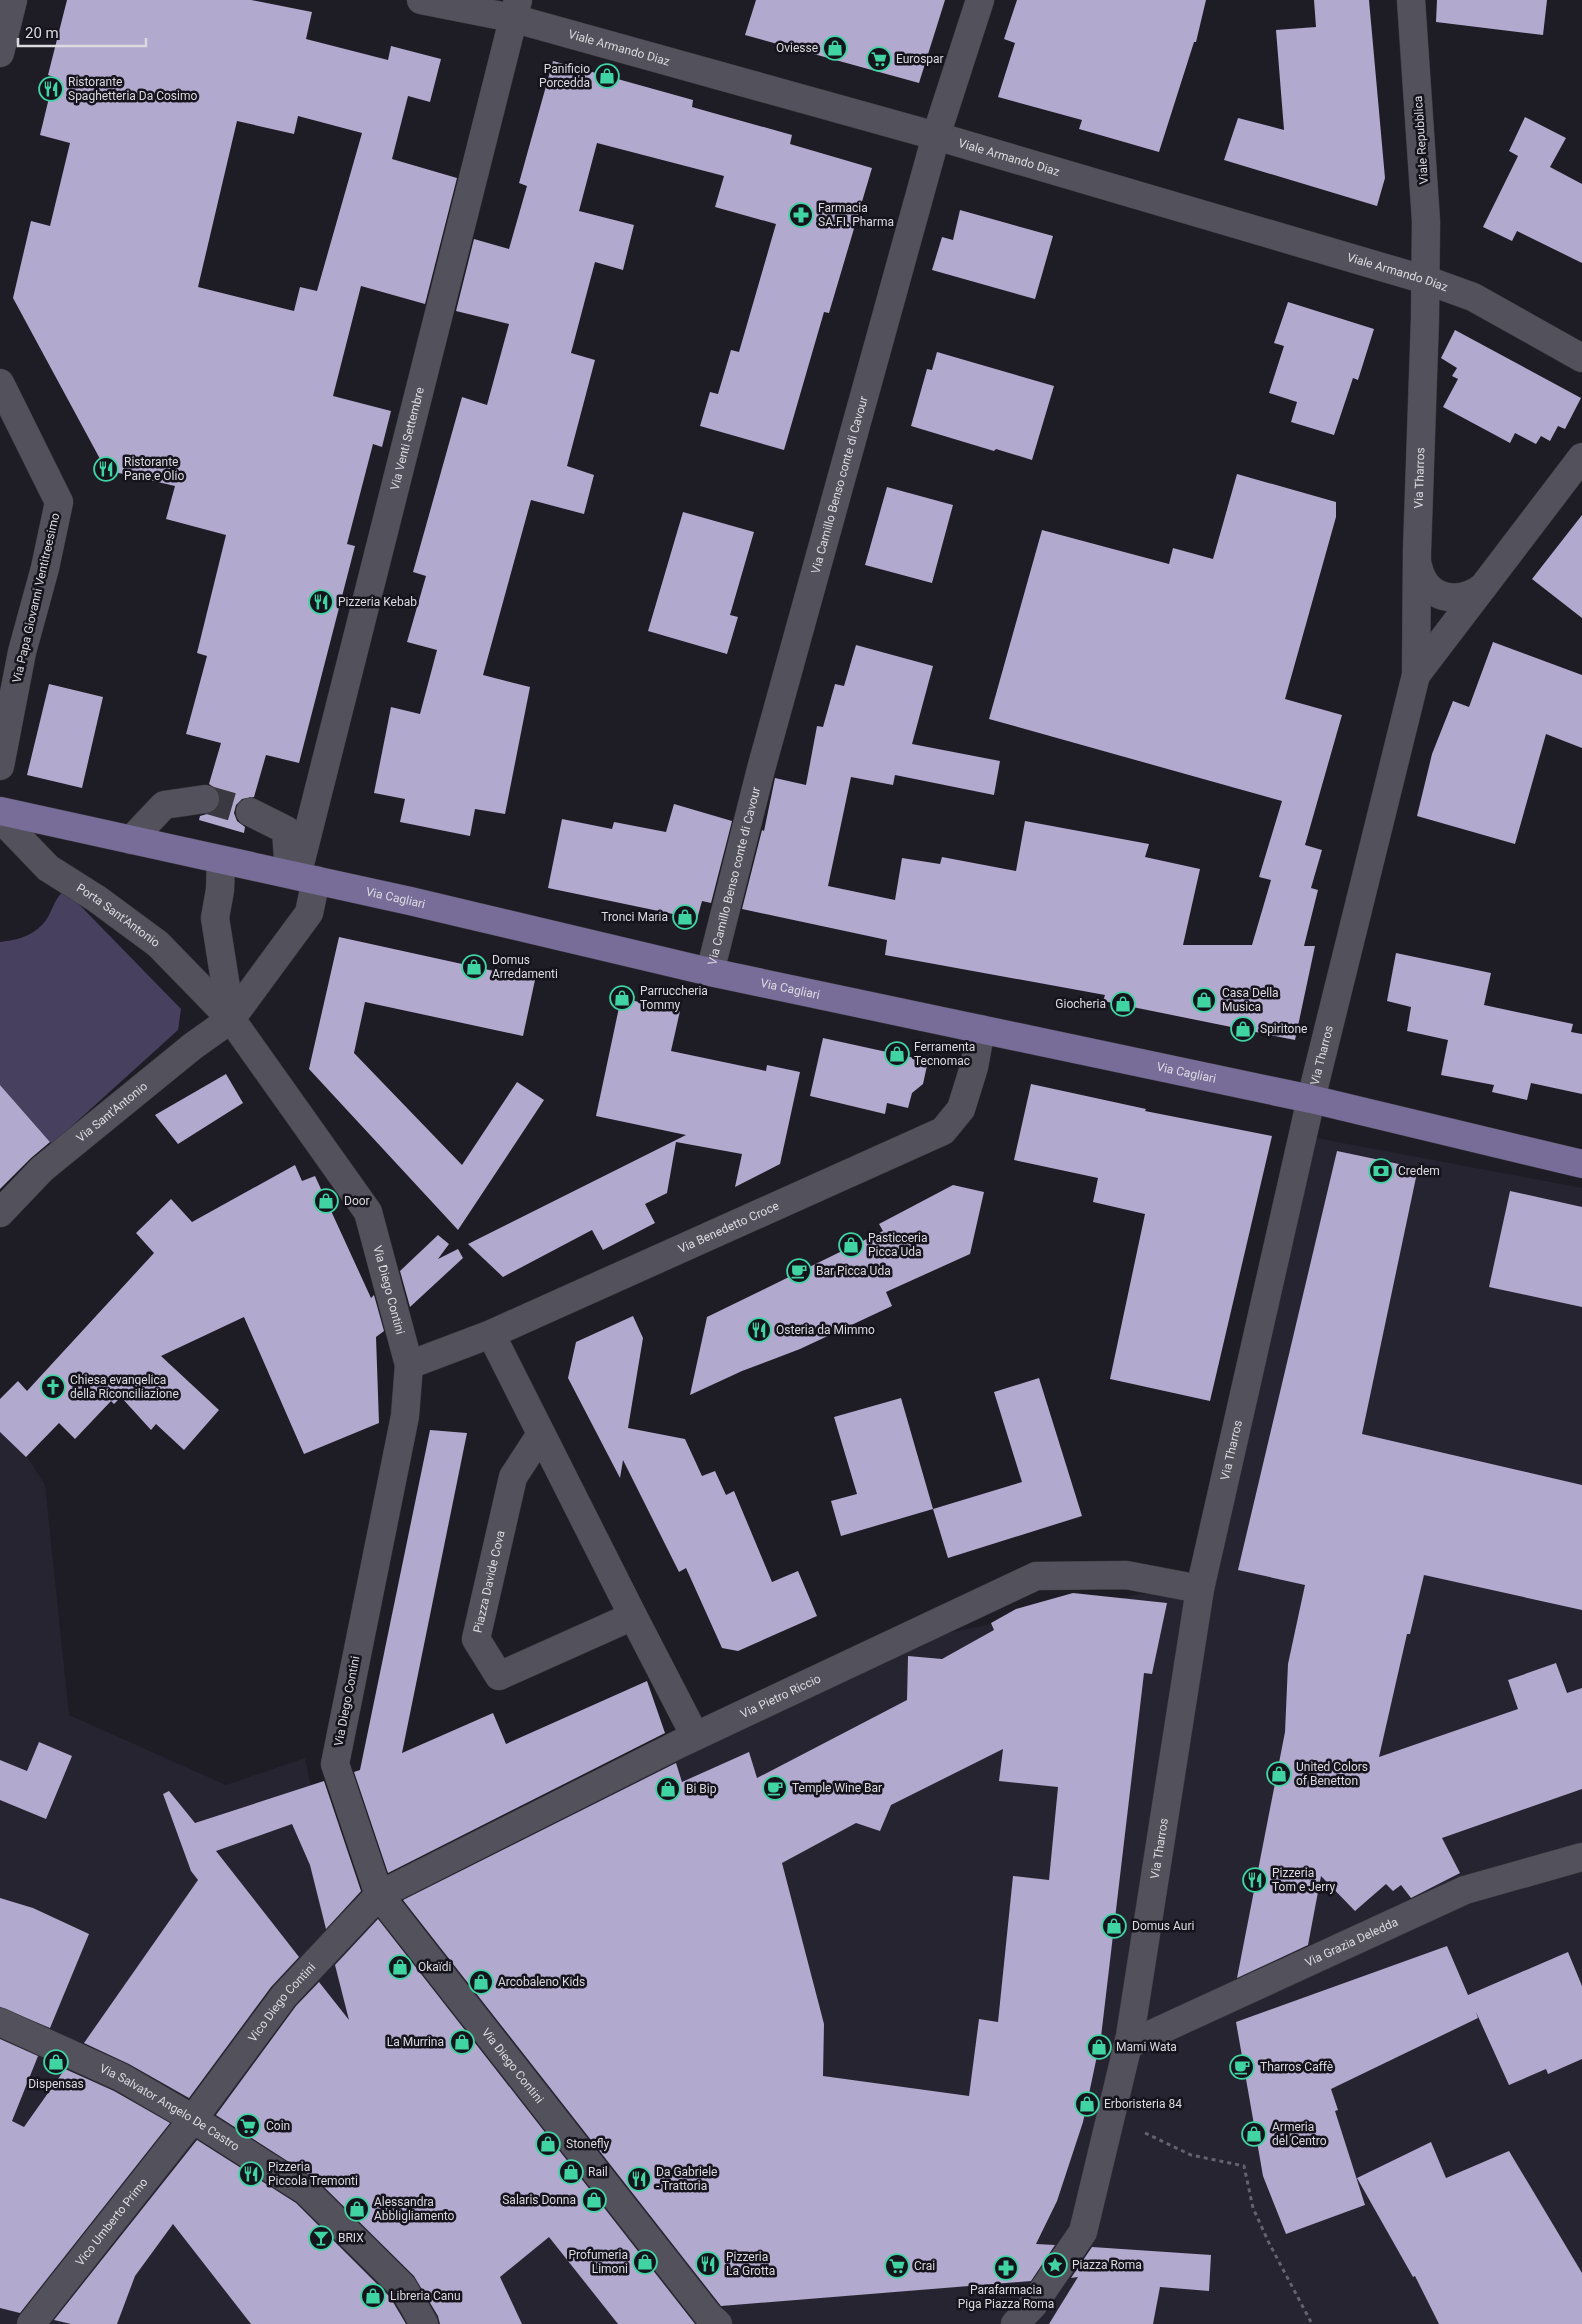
<svg xmlns="http://www.w3.org/2000/svg" width="1582" height="2324" font-family="Roboto,sans-serif">
	<style>
		.built { fill: #272432 }
		.park { fill: #47405f }
		.building { fill: #b1a9ce; fill-rule: evenodd }
		.lines { fill: none; stroke-linecap: round; stroke-linejoin: round }
		.minor-tunnel { stroke: #3a3841; stroke-width: 28; stroke-dasharray: 28 14; stroke-linecap: butt }
		.minor-casing { stroke: #3b3a40; stroke-width: 29 }
		.major-casing { stroke: #3b3a40; stroke-width: 29 }
		.path { stroke: #64626a; stroke-width: 3; stroke-dasharray: 4 4; stroke-linecap: butt }
		.minor { stroke: #53515b; stroke-width: 28 }
		.major { stroke: #786d99; stroke-width: 28 }
		.labels { text-anchor: middle; dominant-baseline: central; stroke-width: 5; stroke-linejoin: round; paint-order: stroke }
		.street-label { font-size: 12px; fill: #dcdae0; stroke: #15131b }
		.poi-label { font-size: 12px; fill: #dcdae0; stroke: #15131b; text-anchor: start }
	</style>
	<rect width="100%" height="100%" fill="#1e1c25"/>
	<path class="built" d="M1311,1137L1582,1188V2324H0V1414L45,1485L69,1715L226,1785L305,1758L321,1835L380,1915L893,1644L1211,1580Z"/>
	<path class="park" d="M65,890L181,1009L178,1030L52,1144L0,1085V942C19,940 37,935 48,917C54,906 55,898 65,890Z"/>
	<g class="building">
		<path d="M67,0H251L312,12L306,39L388,60L391,46L441,59L430,102L408,96L392,159L457,178L425,304L361,286L333,396L391,411L382,447L373,444L347,544L355,546L299,763L266,755L254,797L242,799L236,805L234,813L237,821L245,827L244,833L199,820L200,816L214,812L220,804V796L218,790L209,784L221,743L186,734L207,656L197,653L226,535L166,519L175,486L106,470L13,298L31,221L50,226L70,143L40,135L54,77L48,75ZM298,116L362,133L317,291L300,287L294,311L198,287L237,121L294,134Z"/>
		<path d="M756,0H945L919,83L745,35Z"/>
		<path d="M1017,0H1206L1196,42H1194L1159,152L1079,129L1082,120L998,97L1015,43L1004,39Z"/>
		<path d="M1314,0H1369L1385,178L1377,206L1224,160L1238,118L1284,130L1276,30L1316,27Z"/>
		<path d="M1437,0H1547L1543,35L1436,22Z"/>
		<path d="M553,61L693,100L692,107L792,135L790,144L872,168L829,313L824,312L784,450L700,426L710,392L718,394L731,350L739,352L776,224L715,207L724,176L597,143L579,211L634,225L623,270L595,262L571,353L595,360L567,466L594,475L584,514L531,500L483,675L530,687L505,814L475,809L470,836L400,822L405,799L374,793L391,707L420,714L437,650L407,642L426,576L413,572L462,397L487,405L509,324L456,311L474,239L509,249L527,186L519,183Z"/>
		<path d="M1525,117L1566,138L1550,167L1582,184V263L1517,231L1512,241L1483,227L1518,156L1509,151Z"/>
		<path d="M960,210L1053,236L1035,299L932,270L942,237L953,240Z"/>
		<path d="M1288,302L1374,329L1358,380L1353,378L1334,435L1291,422L1297,402L1269,393L1284,346L1274,343Z"/>
		<path d="M1455,330L1581,398L1565,429L1558,426L1550,441L1541,436L1536,444L1515,433L1510,443L1443,407L1458,379L1452,376L1457,368L1441,358Z"/>
		<path d="M937,352L1054,386L1032,460L996,449L994,451L911,426L927,369L932,370Z"/>
		<path d="M1237,474L1336,502V517L1285,699L1342,715L1305,845L1322,850L1311,888L1318,890L1304,946H1315L1295,1040L1103,1001L1105,995L885,955L887,940L742,909L762,830L764,831L775,778L806,785L817,726L823,727L835,684L844,686L856,645L933,666L912,744L1000,761L994,795L895,775L893,785L851,777L828,886L895,900L902,858L940,864L942,857L1016,871L1025,821L1149,844L1145,857L1200,869L1183,945H1252L1271,880L1259,877L1282,801L989,719L1042,530L1169,564L1173,548L1213,559Z"/>
		<path d="M887,487L953,505L932,583L865,565Z"/>
		<path d="M683,512L754,532L730,615L738,617L727,654L648,631Z"/>
		<path d="M1582,515V618L1532,579Z"/>
		<path d="M1493,642L1582,675V748L1546,734L1515,844L1417,816L1432,754L1453,701L1469,707Z"/>
		<path d="M49,684L103,697L82,788L27,775Z"/>
		<path d="M674,804L732,821L711,903L702,901L697,919L548,888L562,819L612,829L614,822L666,832Z"/>
		<path d="M339,937L535,980L523,1036L365,1002L354,1053L462,1165L517,1082L544,1100L458,1230L309,1069Z"/>
		<path d="M1396,953L1491,973L1484,1005L1573,1024L1571,1032L1582,1034V1094L1531,1083L1527,1100L1492,1092L1494,1085L1441,1075L1448,1040L1407,1031L1411,1007L1387,1001Z"/>
		<path d="M621,998L680,1011L671,1051L766,1071L767,1065L800,1072L780,1164L735,1187L742,1154L676,1142L667,1193L645,1204L655,1223L603,1250L592,1230L503,1277L468,1244L686,1135L596,1116Z"/>
		<path d="M823,1038L928,1061L923,1084L912,1093L908,1108L887,1103L885,1114L810,1096Z"/>
		<path d="M226,1074L243,1103L178,1144L155,1115Z"/>
		<path d="M1031,1084L1146,1109L1145,1111L1272,1136L1210,1401L1110,1379L1145,1214L1093,1202L1098,1178L1014,1160Z"/>
		<path d="M0,1085L50,1142L31,1158L0,1189Z"/>
		<path d="M1337,1151L1418,1168L1362,1434L1582,1485V1610L1424,1575L1410,1634H1407L1379,1757L1518,1709L1508,1680L1556,1663L1567,1693L1582,1688V1789L1442,1838L1460,1873L1411,1898L1401,1885L1393,1891L1386,1884L1355,1911L1321,1876L1308,1945L1237,1978L1285,1732L1288,1664L1305,1585L1238,1570Z"/>
		<path d="M295,1165L302,1181L315,1176L371,1298L374,1295L384,1331L376,1337L379,1423L304,1454L244,1317L161,1356L219,1410L184,1450L156,1424L151,1430L121,1397L114,1404L111,1401L75,1439L59,1423L26,1457L0,1432V1399L18,1381L27,1391L154,1253L136,1233L171,1199L192,1222Z"/>
		<path d="M953,1185L984,1192L970,1254L886,1292L892,1306L800,1349L742,1371L690,1395L707,1317L883,1231L879,1224Z"/>
		<path d="M1510,1191L1582,1207V1307L1489,1287Z"/>
		<path d="M438,1235L449,1244L438,1259L458,1249L463,1258L410,1307L400,1271Z"/>
		<path d="M633,1316L643,1338L628,1428L685,1439L702,1476L715,1471L726,1495L734,1491L772,1582L798,1571L817,1616L738,1651L722,1648L686,1568L679,1572L623,1460L620,1478L568,1378L576,1342Z"/>
		<path d="M1039,1378L1082,1516L948,1558L933,1509L1022,1482L994,1392Z"/>
		<path d="M901,1398L933,1509L841,1536L831,1501L857,1494L834,1417Z"/>
		<path d="M430,1430L467,1433L402,1753L493,1713L506,1744L647,1681L665,1733L388,1873L354,1772L360,1770Z"/>
		<path d="M1073,1593L1167,1603L1152,1674L1144,1673L1101,2037L1083,2122L1057,2201L1036,2244L1055,2245L1031,2281L721,2306L403,1900L676,1763L682,1782L749,1752L757,1778L907,1700L908,1656L942,1659L994,1630L991,1623L1016,1609ZM1003,1749L999,1781L1058,1787L1049,1880L1013,1876L998,2022L979,2019L969,2096L823,2076L824,2024L782,1863L856,1823L880,1831L891,1805Z"/>
		<path d="M39,1742L72,1756L46,1819L0,1800V1760L27,1771Z"/>
		<path d="M324,1781L361,1891L326,1929L310,1865L292,1824L216,1851L299,1957L271,1987L189,2098L129,2064L84,2043L198,1880L191,1871L163,1794L169,1791L195,1823Z"/>
		<path d="M0,1898L33,1908L89,1934L50,2028L0,2007Z"/>
		<path d="M378,1919L695,2324H618L549,2237L500,2277L522,2324H440L438,2316L414,2276L317,2180L216,2115L296,2006L319,1982L349,2020L335,1965Z"/>
		<path d="M1447,1946L1468,1995L1568,1952L1582,1986V2059L1548,2074L1546,2069L1509,2085L1476,2012L1478,2018L1331,2089L1338,2110L1335,2111L1365,2205L1286,2234L1263,2176L1236,2022Z"/>
		<path d="M0,2039L38,2056L12,2121L24,2127L65,2069L114,2091L170,2123L20,2313L0,2308Z"/>
		<path d="M197,2140L296,2203L390,2297L406,2324H251L173,2224L135,2276L117,2324H71L54,2320Z"/>
		<path d="M1431,2142L1446,2178L1509,2151L1582,2273V2324H1439L1415,2276L1413,2277L1357,2178Z"/>
		<path d="M1092,2247L1211,2255L1209,2291L1160,2287L1153,2324H1049L1078,2277L1071,2278Z"/>
	</g>
	<g class="lines">
		<path class="minor-tunnel" d="M205,799L250,812"/>
		<g class="minor-casing">
			<g id="minor">
				<path id="s1" d="M421,0L512,18L936,136L1426,280L1473,297L1582,358"/>
				<path d="M0,53L13,0"/>
				<path d="M0,383L59,502L45,568L22,652L0,766"/>
				<path d="M1418,566C1425,599 1457,606 1483,587"/>
				<path d="M1416,675L1582,457"/>
				<path d="M250,812L286,830L289,874"/>
				<path id="s2" d="M0,818L48,868L97,899L158,944L231,1019L368,1212L409,1365L405,1416L335,1764L379,1895L708,2315L718,2324"/>
				<path d="M131,840L164,805L205,799"/>
				<path d="M221,860L220,890L215,918L231,1019"/>
				<path id="s3" d="M297,876L518,0"/>
				<path id="s4" d="M710,972L761,769L936,136L980,0"/>
				<path id="s5" d="M0,1213L42,1169L193,1046L231,1019L309,913L316,880"/>
				<path id="s6" d="M491,1334L633,1616L499,1676L476,1639L513,1477L541,1434"/>
				<path id="s7" d="M409,1365L491,1334L943,1131L961,1109L974,1067L981,1029"/>
				<path d="M633,1616L695,1736"/>
				<path id="s8" d="M0,2022L121,2077L193,2119L306,2191L403,2287L424,2324"/>
				<path id="s9" d="M1128,2045L1465,1890L1582,1857"/>
				<path id="s10" d="M31,2324L193,2119L284,1996L379,1895L677,1745L1036,1576L1126,1575L1200,1589"/>
				<path id="s11" d="M1015,2324L1033,2305L1083,2232L1130,2036L1200,1589L1311,1099L1416,675L1417,551L1425,318L1426,221L1411,0"/>
			</g>
		</g>
		<g class="major-casing">
			<g id="major">
				<path id="s12" d="M0,811L410,901L710,972L1311,1099L1582,1164"/>
			</g>
		</g>
		<path class="path" d="M1145,2133L1191,2155L1244,2166L1253,2208L1269,2243L1312,2324"/>
		<use href="#minor" class="minor"/>
		<use href="#major" class="major"/>
	</g>
	<defs>
		<g id="shop-ring" transform="scale(1.25)"><circle r="9.5" fill="#15131b" stroke="#3fd4a2" stroke-width="1.5"/><path d="M-5-2.5h2.3a2.7 3.5 0 0 1 5.4 0H5L5.5 6h-11ZM-1.5-2.5h3a1.5 2.3 0 0 0-3 0Z" fill="#3fd4a2"/></g>
		<g id="supermarket-ring" transform="scale(1.25)"><circle r="9.5" fill="#15131b" stroke="#3fd4a2" stroke-width="1.5"/><path d="M-6-5.5h2.5l.6 2H6L4.5 2H-2.5L-4.4-4H-6ZM-1.5 3.2a1.3 1.3 0 1 0 .1 0ZM3 3.2a1.3 1.3 0 1 0 .1 0Z" fill="#3fd4a2"/></g>
		<g id="restaurant-ring" transform="scale(1.25)"><circle r="9.5" fill="#15131b" stroke="#3fd4a2" stroke-width="1.5"/><path d="M-5-6h1v4h1v-4h1v4h1v-4h1v5L-1.5 .5V6h-2V.5L-5-1ZM5-6V6H3V1.5H1.5Q1.5-4 5-6Z" fill="#3fd4a2"/></g>
		<g id="pharmacy-ring" transform="scale(1.25)"><circle r="9.5" fill="#15131b" stroke="#3fd4a2" stroke-width="1.5"/><path d="M-2-6h4v4h4v4h-4v4h-4v-4h-4v-4h4Z" fill="#3fd4a2"/></g>
		<g id="bank-ring" transform="scale(1.25)"><circle r="9.5" fill="#15131b" stroke="#3fd4a2" stroke-width="1.5"/><path d="M-6-4H6V4H-6ZM0-2.3a2.3 2.3 0 1 0 0 4.6a2.3 2.3 0 1 0 0-4.6Z" fill="#3fd4a2"/></g>
		<g id="cafe-ring" transform="scale(1.25)"><circle r="9.5" fill="#15131b" stroke="#3fd4a2" stroke-width="1.5"/><path d="M-5.5-4.5H6V0H3Q3 3.5 0 3.5H-2.5Q-5.5 3.5-5.5 0ZM3-3.2v2h1.7v-2ZM-6 4.5H4V6H-6Z" fill="#3fd4a2"/></g>
		<g id="church-ring" transform="scale(1.25)"><circle r="9.5" fill="#15131b" stroke="#3fd4a2" stroke-width="1.5"/><path d="M-1.2-6h2.4v3.5h3.3v2.4h-3.3V6h-2.4V-.1h-3.3v-2.4h3.3Z" fill="#3fd4a2"/></g>
		<g id="bar-ring" transform="scale(1.25)"><circle r="9.5" fill="#15131b" stroke="#3fd4a2" stroke-width="1.5"/><path d="M-6-5H6L.8 .8V4.5H3.5V6h-7V4.5H-.8V.8Z" fill="#3fd4a2"/></g>
		<g id="sight-ring" transform="scale(1.25)"><circle r="9.5" fill="#15131b" stroke="#3fd4a2" stroke-width="1.5"/><path d="M0-6L1.8-2.2L6-1.7L2.9 1.2L3.7 5.4L0 3.3L-3.7 5.4L-2.9 1.2L-6-1.7L-1.8-2.2Z" fill="#3fd4a2"/></g>
	</defs>
	<g fill-rule="evenodd">
		<use href="#shop-ring" x="835" y="48"/>
		<use href="#supermarket-ring" x="879" y="59"/>
		<use href="#shop-ring" x="607" y="76"/>
		<use href="#restaurant-ring" x="51" y="89"/>
		<use href="#pharmacy-ring" x="801" y="215"/>
		<use href="#restaurant-ring" x="106" y="469"/>
		<use href="#restaurant-ring" x="321" y="602"/>
		<use href="#shop-ring" x="685" y="917"/>
		<use href="#shop-ring" x="474" y="967"/>
		<use href="#shop-ring" x="622" y="998"/>
		<use href="#shop-ring" x="1204" y="1000"/>
		<use href="#shop-ring" x="1123" y="1004"/>
		<use href="#shop-ring" x="1243" y="1029"/>
		<use href="#shop-ring" x="897" y="1054"/>
		<use href="#bank-ring" x="1381" y="1171"/>
		<use href="#shop-ring" x="326" y="1201"/>
		<use href="#shop-ring" x="851" y="1245"/>
		<use href="#cafe-ring" x="799" y="1271"/>
		<use href="#restaurant-ring" x="759" y="1330"/>
		<use href="#church-ring" x="53" y="1387"/>
		<use href="#shop-ring" x="1279" y="1774"/>
		<use href="#cafe-ring" x="775" y="1788"/>
		<use href="#shop-ring" x="668" y="1789"/>
		<use href="#restaurant-ring" x="1255" y="1880"/>
		<use href="#shop-ring" x="1114" y="1926"/>
		<use href="#shop-ring" x="400" y="1967"/>
		<use href="#shop-ring" x="481" y="1982"/>
		<use href="#shop-ring" x="462" y="2042"/>
		<use href="#shop-ring" x="1099" y="2047"/>
		<use href="#shop-ring" x="56" y="2062"/>
		<use href="#cafe-ring" x="1242" y="2067"/>
		<use href="#shop-ring" x="1087" y="2104"/>
		<use href="#supermarket-ring" x="248" y="2126"/>
		<use href="#shop-ring" x="1254" y="2134"/>
		<use href="#shop-ring" x="548" y="2144"/>
		<use href="#shop-ring" x="571" y="2172"/>
		<use href="#restaurant-ring" x="251" y="2174"/>
		<use href="#restaurant-ring" x="639" y="2179"/>
		<use href="#shop-ring" x="594" y="2200"/>
		<use href="#shop-ring" x="357" y="2209"/>
		<use href="#bar-ring" x="321" y="2238"/>
		<use href="#shop-ring" x="645" y="2262"/>
		<use href="#restaurant-ring" x="708" y="2264"/>
		<use href="#sight-ring" x="1055" y="2265"/>
		<use href="#supermarket-ring" x="897" y="2266"/>
		<use href="#pharmacy-ring" x="1006" y="2268"/>
		<use href="#shop-ring" x="373" y="2296"/>
	</g>
	<g class="labels">
		<g class="street-label">
			<text stroke="none"><textPath href="#s1" startOffset="204">Viale Armando Diaz</textPath></text>
			<text transform="translate(1421 140) rotate(-94)">Viale Repubblica</text>
			<text stroke="none"><textPath href="#s1" startOffset="609">Viale Armando Diaz</textPath></text>
			<text stroke="none"><textPath href="#s1" startOffset="1014">Viale Armando Diaz</textPath></text>
			<text stroke="none"><textPath href="#s3" startOffset="451">Via Venti Settembre</textPath></text>
			<text stroke="none"><textPath href="#s11" startOffset="1905">Via Tharros</textPath></text>
			<text stroke="none"><textPath href="#s4" startOffset="504">Via Camillo Benso conte di Cavour</textPath></text>
			<text transform="translate(36 598) rotate(-77)">Via Papa Giovanni Ventitreesimo</text>
			<text stroke="none"><textPath href="#s4" startOffset="99">Via Camillo Benso conte di Cavour</textPath></text>
			<text stroke="none"><textPath href="#s12" startOffset="405">Via Cagliari</textPath></text>
			<text stroke="none"><textPath href="#s2" startOffset="154">Porta Sant'Antonio</textPath></text>
			<text stroke="none"><textPath href="#s12" startOffset="810">Via Cagliari</textPath></text>
			<text stroke="none"><textPath href="#s11" startOffset="1316">Via Tharros</textPath></text>
			<text stroke="none"><textPath href="#s12" startOffset="1215">Via Cagliari</textPath></text>
			<text stroke="none"><textPath href="#s5" startOffset="151">Via Sant'Antonio</textPath></text>
			<text stroke="none"><textPath href="#s7" startOffset="348">Via Benedetto Croce</textPath></text>
			<text stroke="none"><textPath href="#s2" startOffset="625">Via Diego Contini</textPath></text>
			<text stroke="none"><textPath href="#s11" startOffset="911">Via Tharros</textPath></text>
			<text stroke="none"><textPath href="#s6" startOffset="565">Piazza Davide Cova</textPath></text>
			<text stroke="none"><textPath href="#s10" startOffset="1001">Via Pietro Riccio</textPath></text>
			<text transform="translate(347 1701) rotate(-79)">Via Diego Contini</text>
			<text stroke="none"><textPath href="#s11" startOffset="506">Via Tharros</textPath></text>
			<text stroke="none"><textPath href="#s9" startOffset="246">Via Grazia Deledda</textPath></text>
			<text stroke="none"><textPath href="#s10" startOffset="408">Vico Diego Contini</textPath></text>
			<text stroke="none"><textPath href="#s2" startOffset="1464">Via Diego Contini</textPath></text>
			<text stroke="none"><textPath href="#s8" startOffset="190">Via Salvator Angelo De Castro</textPath></text>
			<text stroke="none"><textPath href="#s10" startOffset="130">Vico Umberto Primo</textPath></text>
		</g>
		<g class="poi-label">
			<text x="818" y="48" text-anchor="end">Oviesse</text>
			<text x="896" y="59">Eurospar</text>
			<text x="590" y="69" text-anchor="end">Panificio<tspan x="590" dy="14">Porcedda</tspan></text>
			<text x="68" y="82">Ristorante<tspan x="68" dy="14">Spaghetteria Da Cosimo</tspan></text>
			<text x="818" y="208">Farmacia<tspan x="818" dy="14">SA.FI. Pharma</tspan></text>
			<text x="124" y="462">Ristorante<tspan x="124" dy="14">Pane e Olio</tspan></text>
			<text x="338" y="602">Pizzeria Kebab</text>
			<text x="668" y="917" text-anchor="end">Tronci Maria</text>
			<text x="492" y="960">Domus<tspan x="492" dy="14">Arredamenti</tspan></text>
			<text x="640" y="991">Parruccheria<tspan x="640" dy="14">Tommy</tspan></text>
			<text x="1222" y="993">Casa Della<tspan x="1222" dy="14">Musica</tspan></text>
			<text x="1106" y="1004" text-anchor="end">Giocheria</text>
			<text x="1260" y="1029">Spiritone</text>
			<text x="914" y="1047">Ferramenta<tspan x="914" dy="14">Tecnomac</tspan></text>
			<text x="1398" y="1171">Credem</text>
			<text x="344" y="1201">Door</text>
			<text x="868" y="1238">Pasticceria<tspan x="868" dy="14">Picca Uda</tspan></text>
			<text x="816" y="1271">Bar Picca Uda</text>
			<text x="776" y="1330">Osteria da Mimmo</text>
			<text x="70" y="1380">Chiesa evangelica<tspan x="70" dy="14">della Riconciliazione</tspan></text>
			<text x="1296" y="1767">United Colors<tspan x="1296" dy="14">of Benetton</tspan></text>
			<text x="792" y="1788">Temple Wine Bar</text>
			<text x="686" y="1789">Bi Bip</text>
			<text x="1272" y="1873">Pizzeria<tspan x="1272" dy="14">Tom e Jerry</tspan></text>
			<text x="1132" y="1926">Domus Auri</text>
			<text x="418" y="1967">Okaïdi</text>
			<text x="498" y="1982">Arcobaleno Kids</text>
			<text x="444" y="2042" text-anchor="end">La Murrina</text>
			<text x="1116" y="2047">Mami Wata</text>
			<text x="1260" y="2067">Tharros Caffè</text>
			<text x="56" y="2084" text-anchor="middle">Dispensas</text>
			<text x="1104" y="2104">Erboristeria 84</text>
			<text x="266" y="2126">Coin</text>
			<text x="1272" y="2127">Armeria<tspan x="1272" dy="14">del Centro</tspan></text>
			<text x="566" y="2144">Stonefly</text>
			<text x="268" y="2167">Pizzeria<tspan x="268" dy="14">Piccola Tremonti</tspan></text>
			<text x="588" y="2172">Rail</text>
			<text x="656" y="2172">Da Gabriele<tspan x="656" dy="14">- Trattoria</tspan></text>
			<text x="576" y="2200" text-anchor="end">Salaris Donna</text>
			<text x="374" y="2202">Alessandra<tspan x="374" dy="14">Abbligliamento</tspan></text>
			<text x="338" y="2238">BRIX</text>
			<text x="628" y="2255" text-anchor="end">Profumeria<tspan x="628" dy="14">Limoni</tspan></text>
			<text x="726" y="2257">Pizzeria<tspan x="726" dy="14">La Grotta</tspan></text>
			<text x="1072" y="2265">Piazza Roma</text>
			<text x="914" y="2266">Crai</text>
			<text x="1006" y="2290" text-anchor="middle">Parafarmacia<tspan x="1006" dy="14">Piga Piazza Roma</tspan></text>
			<text x="390" y="2296">Libreria Canu</text>
		</g>
	</g>
	<path d="M18 38v8h128v-8" fill="none" stroke="#dcdae0" stroke-width="2.5"/>
	<text x="25" y="38" font-size="15" fill="#dcdae0" stroke="#15131b" stroke-width="4" paint-order="stroke">20 m</text>
</svg>
